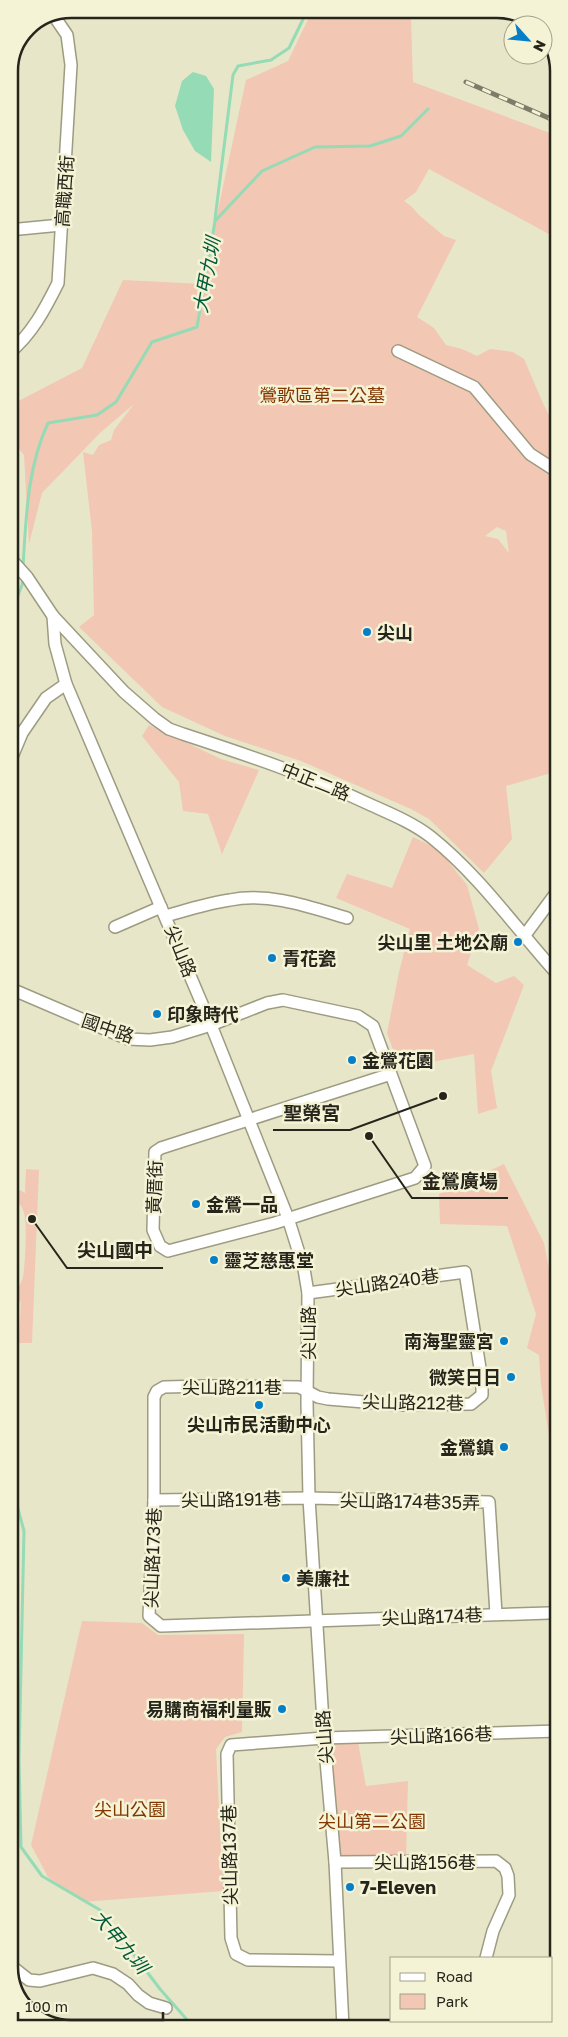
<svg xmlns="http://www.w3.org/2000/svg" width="568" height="2037" font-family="'Golos Text','Noto Sans TC',sans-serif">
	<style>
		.green { fill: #f2c7b3; fill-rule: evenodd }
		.water { fill: #95dbb6 }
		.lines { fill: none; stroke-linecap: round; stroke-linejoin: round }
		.stream { stroke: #95dbb6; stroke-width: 3 }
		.minor-casing { stroke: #9d9b81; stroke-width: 14 }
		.minor { stroke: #fff; stroke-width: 11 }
		.rail-casing { stroke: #7d7c69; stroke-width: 5 }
		.rail { stroke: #f5f3d6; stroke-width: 3; stroke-dasharray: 9; stroke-linecap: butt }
		.poi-dot { fill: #047fc8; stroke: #f5f3d6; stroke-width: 2 }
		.labels { text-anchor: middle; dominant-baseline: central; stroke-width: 5; stroke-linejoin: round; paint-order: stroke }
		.street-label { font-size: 18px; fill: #26251b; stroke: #f5f3d6 }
		.park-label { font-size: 18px; fill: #823600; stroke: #f5f3d6 }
		.poi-label { font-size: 18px; font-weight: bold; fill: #26251b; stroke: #f5f3d6; text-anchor: start }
		.water-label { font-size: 19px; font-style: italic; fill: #005b3a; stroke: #f5f3d6 }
		.rim { fill: none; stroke: #26251b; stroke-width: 2.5 }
		.leader { fill: none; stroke: #26251b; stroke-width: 2 }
		.callout-dot { fill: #26251b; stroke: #f5f3d6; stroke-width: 2 }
		.callout-label { font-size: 19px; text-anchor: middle; font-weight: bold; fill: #26251b; stroke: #f5f3d6; stroke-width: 5; stroke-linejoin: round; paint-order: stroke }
	</style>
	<rect width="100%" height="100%" fill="#e8e6c9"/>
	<g class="green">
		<path d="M313,9H406L411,19L413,82L558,136V239L429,169L416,192L404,201L411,206L419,215L444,236L456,240L417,317L434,328L446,345L462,349L477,356L490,349L513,352L524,359L542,401L558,434V771L506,786L512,839L484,873L429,819L411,809L301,761L225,736L162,707L79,627L94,615L92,531L83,452L93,455L99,445L111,440L114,430L134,404L101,432L42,493L29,544L24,455L9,438V406L82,368L123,280L202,284L246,80L288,61ZM497,527L506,531L509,553L498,539L485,536Z"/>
		<path d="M149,725L221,759L259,770L222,854L208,814L183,811L179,782L142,736Z"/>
		<path d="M413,837L438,849L467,885L479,929L467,965L496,983L514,976L524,985L491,1071L497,1108L478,1114L474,1054L400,1068L387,1033L399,972L410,929L336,898L347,874L392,888Z"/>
		<path d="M504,1164L544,1243L554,1295L559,1304V1453L552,1454L541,1385L539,1355L527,1348L536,1314L507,1226L440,1224L439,1194Z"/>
		<path d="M26,1169L39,1170L32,1343H19L21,1301L10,1309V1296C16,1292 21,1285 23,1277C25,1265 28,1219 23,1210C20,1203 15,1199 9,1196V1184L25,1193Z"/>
		<path d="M82,1621L142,1623L158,1635L244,1634L242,1732L225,1737L216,1749L223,1891L83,1902L48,1877L31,1845Z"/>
		<path d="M358,1742L366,1786L408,1781L406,1857L338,1859L329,1743Z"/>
	</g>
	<path class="water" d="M193,72L206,76L214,89L211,162L195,151L183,130L175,106L182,81Z"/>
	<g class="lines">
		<g class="stream">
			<path d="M215,219L233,75L238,66L271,60L289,48L308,9"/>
			<path d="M23,567C26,519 27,468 48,423L97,415L116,402L152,342L197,327L215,221L262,171L315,147L370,146L401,136L428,109"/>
			<path d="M9,619L22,585L23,578"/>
			<path d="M10,1479L24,1531L19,1759L21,1847L42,1876L100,1910L160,1989L189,2022L201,2028"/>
		</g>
		<g class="minor-casing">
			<g id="minor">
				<path d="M9,230L61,225"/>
				<path d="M398,351L474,387L530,454L558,472"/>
				<path d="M9,353C32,334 45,309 58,283L71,65L67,35L54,16"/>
				<path d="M9,557L27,577L53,616L124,692L155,719L169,729L183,734C247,755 310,776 371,805C391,814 413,823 431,837C481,877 516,929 559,976"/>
				<path d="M53,616L55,644L66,684L211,1025L288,1218L304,1269L308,1293L307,1403L309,1498L324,1738L335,1862L343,2027"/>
				<path d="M9,764L22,733L46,698L66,684"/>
				<path d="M166,916C187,910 208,903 230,900C269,892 310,907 347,918"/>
				<path d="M115,927L161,907"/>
				<path d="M525,935L559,889"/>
				<path d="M9,988L128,1039L150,1040L172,1037L211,1025L267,1003L283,1000L358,1016L373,1026L425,1166L415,1178L275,1223L168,1251L160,1246L153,1230L155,1152L161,1148L391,1074"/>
				<path d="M308,1293L465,1272L482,1381V1395L471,1404L400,1405L328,1399L318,1397L299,1387L207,1386L164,1387L157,1391L154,1397V1500L149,1616L161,1626L549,1613"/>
				<path d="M154,1500L309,1498L489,1502L496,1614"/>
				<path d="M335,1862L496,1861L505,1868L508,1876L509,1895L493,1931L486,1958"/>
				<path d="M339,1961L248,1960L236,1954L231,1938L227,1754L231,1745L324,1738L559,1731"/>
				<path d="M10,1965L29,1980L40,1981L93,1968L113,1974L128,1984L138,1995L149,2003L166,2008"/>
				<path d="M466,2027L468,2021"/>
			</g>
		</g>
		<use href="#minor" class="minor"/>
		<g class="rail-casing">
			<path id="rail" d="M466,82L558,122"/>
		</g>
		<use href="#rail" class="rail"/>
	</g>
	<g class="poi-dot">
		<circle cx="367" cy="632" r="5"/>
		<circle cx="518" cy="942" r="5"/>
		<circle cx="272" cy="958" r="5"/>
		<circle cx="157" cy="1014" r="5"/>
		<circle cx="352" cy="1060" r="5"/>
		<circle cx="196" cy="1204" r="5"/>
		<circle cx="214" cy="1260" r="5"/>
		<circle cx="504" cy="1341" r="5"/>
		<circle cx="511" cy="1377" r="5"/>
		<circle cx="259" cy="1405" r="5"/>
		<circle cx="504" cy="1447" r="5"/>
		<circle cx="286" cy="1578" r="5"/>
		<circle cx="282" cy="1709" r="5"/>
		<circle cx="350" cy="1887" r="5"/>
	</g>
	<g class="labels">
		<g class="street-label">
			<text transform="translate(64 191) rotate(-86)">高職西街</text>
			<text transform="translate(316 781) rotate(22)">中正二路</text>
			<text transform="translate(181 951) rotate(68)">尖山路</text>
			<text transform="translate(108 1028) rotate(19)">國中路</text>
			<text transform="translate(154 1187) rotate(-88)">黃厝街</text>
			<text transform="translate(387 1282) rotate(-8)">尖山路240巷</text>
			<text transform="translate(308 1333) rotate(-90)">尖山路</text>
			<text x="232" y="1387">尖山路211巷</text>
			<text transform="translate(413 1402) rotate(1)">尖山路212巷</text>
			<text transform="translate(231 1499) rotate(-1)">尖山路191巷</text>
			<text transform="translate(410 1501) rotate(1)">尖山路174巷35弄</text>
			<text transform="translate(152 1558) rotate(-88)">尖山路173巷</text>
			<text transform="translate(432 1616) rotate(-2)">尖山路174巷</text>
			<text transform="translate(441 1735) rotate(-2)">尖山路166巷</text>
			<text transform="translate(324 1737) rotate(-94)">尖山路</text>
			<text transform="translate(229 1855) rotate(-91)">尖山路137巷</text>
			<text x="425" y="1862">尖山路156巷</text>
		</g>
		<g class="park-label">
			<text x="322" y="395">鶯歌區第二公墓</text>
			<text x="130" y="1809">尖山公園</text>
			<text x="372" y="1821">尖山第二公園</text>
		</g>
		<g class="poi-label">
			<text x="377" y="632">尖山</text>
			<text x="508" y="942" text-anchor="end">尖山里 土地公廟</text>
			<text x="282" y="958">青花瓷</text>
			<text x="167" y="1014">印象時代</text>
			<text x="362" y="1060">金鶯花園</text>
			<text x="206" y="1204">金鶯一品</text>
			<text x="224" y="1260">靈芝慈惠堂</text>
			<text x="494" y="1341" text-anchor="end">南海聖靈宮</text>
			<text x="501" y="1377" text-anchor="end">微笑日日</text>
			<text x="259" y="1424" text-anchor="middle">尖山市民活動中心</text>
			<text x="494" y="1447" text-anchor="end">金鶯鎮</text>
			<text x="296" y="1578">美廉社</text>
			<text x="272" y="1709" text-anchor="end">易購商福利量販</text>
			<text x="360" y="1887">7-Eleven</text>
		</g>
		<g class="water-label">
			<text transform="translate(206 275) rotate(-80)">大甲九圳</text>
			<text transform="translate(121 1941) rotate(50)">大甲九圳</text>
		</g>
	</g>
	<path d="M0 0H568V2037H0ZM71 18H497A53 53 0 0 1 550 71V1967A53 53 0 0 1 497 2020H71A53 53 0 0 1 18 1967V71A53 53 0 0 1 71 18Z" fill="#f5f3d6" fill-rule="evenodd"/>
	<path class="rim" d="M71 18H497A53 53 0 0 1 550 71V1967A53 53 0 0 1 497 2020H71A53 53 0 0 1 18 1967V71A53 53 0 0 1 71 18Z"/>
	<path class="leader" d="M443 1096L350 1130H273M369 1136L412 1198H508M32 1219L67 1268H163"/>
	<g class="callout-dot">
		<circle cx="443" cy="1096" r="5"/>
		<circle cx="369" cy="1136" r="5"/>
		<circle cx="32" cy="1219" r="5"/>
	</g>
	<g class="callout-label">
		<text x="312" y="1120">聖榮宮</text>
		<text x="460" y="1188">金鶯廣場</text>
		<text x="115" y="1257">尖山國中</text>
	</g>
	<rect x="390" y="1957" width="162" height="65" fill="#f5f3d6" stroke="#a2a18b"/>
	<rect x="400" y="1973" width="25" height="8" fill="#ffffff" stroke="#a2a18b"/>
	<text x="436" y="1982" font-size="15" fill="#26251b">Road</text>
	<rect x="400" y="1994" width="25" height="15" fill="#f2c7b3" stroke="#a2a18b"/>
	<text x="436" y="2007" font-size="15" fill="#26251b">Park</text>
	<g transform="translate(528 40) rotate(117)"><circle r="24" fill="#f5f3d6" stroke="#a2a18b"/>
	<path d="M0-4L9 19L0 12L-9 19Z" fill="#047fc8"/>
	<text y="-8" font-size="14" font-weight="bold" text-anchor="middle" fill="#26251b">N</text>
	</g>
	<path d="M18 2012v8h145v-8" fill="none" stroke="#26251b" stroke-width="2.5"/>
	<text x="25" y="2012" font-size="15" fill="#26251b" stroke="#f5f3d6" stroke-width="4" paint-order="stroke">100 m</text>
</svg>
